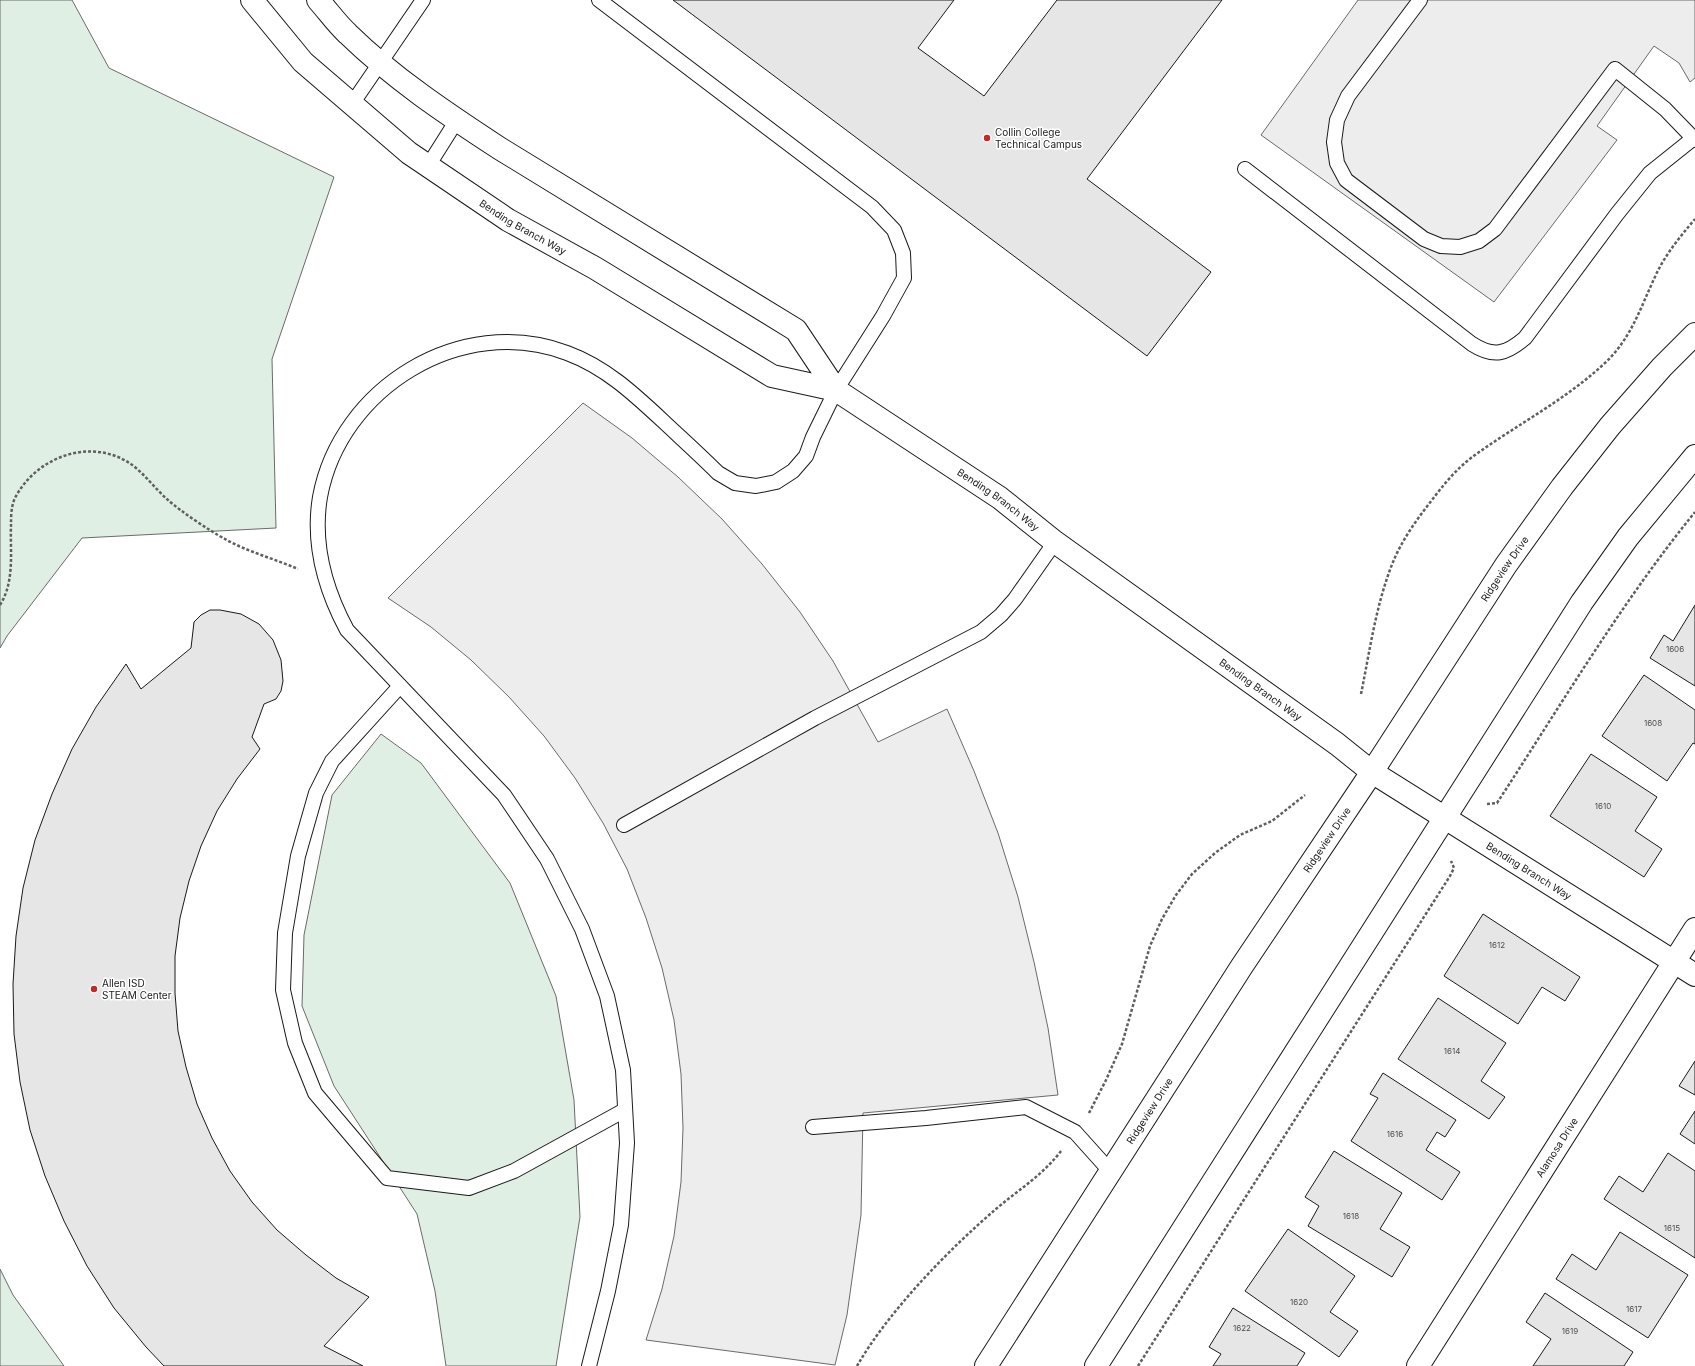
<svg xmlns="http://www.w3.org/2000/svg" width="1695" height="1366" font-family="Inter,sans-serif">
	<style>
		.green { fill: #e0efe3; stroke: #6a6a6a }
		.parking { fill: #ededed; stroke: #6a6a6a }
		.building { fill: #e6e6e6; stroke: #1a1a1a }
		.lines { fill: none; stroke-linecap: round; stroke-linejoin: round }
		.lane-casing { stroke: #1a1a1a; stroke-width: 16 }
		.street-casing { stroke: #1a1a1a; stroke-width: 24 }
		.secondary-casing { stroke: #1a1a1a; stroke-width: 24 }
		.path { stroke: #5f5f5f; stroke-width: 2.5; stroke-dasharray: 3 2; stroke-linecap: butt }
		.lane { stroke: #fff; stroke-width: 14 }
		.street { stroke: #fff; stroke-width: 22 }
		.secondary { stroke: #fff; stroke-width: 22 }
		.poi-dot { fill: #c62828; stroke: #fff; stroke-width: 1.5 }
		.labels { text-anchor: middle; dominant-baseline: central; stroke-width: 3; stroke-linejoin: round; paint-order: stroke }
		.number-label { font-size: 8px; fill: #4d4d4d }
		.poi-label { font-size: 10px; fill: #1a1a1a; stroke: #fff; text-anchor: start }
		.street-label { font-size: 10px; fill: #1a1a1a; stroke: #fff }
	</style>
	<rect width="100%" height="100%" fill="#fff"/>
	<g class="green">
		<path d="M0,0H72L109,68L334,177L272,359L276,528L82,538L7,636L0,648Z"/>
		<path d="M381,734L421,763L510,883L556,996L574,1100L580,1217L556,1366H446L435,1291L417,1214L334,1086L302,1006L304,935L332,795Z"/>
		<path d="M0,1269L13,1295L64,1366H0Z"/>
	</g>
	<g class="parking">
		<path d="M1358,0H1695V78L1690,82L1679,63L1654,46L1597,126L1617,140L1494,302L1261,135Z"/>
		<path d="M583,403L632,438L678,477L722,519L762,564L800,612L833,661L878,742L947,709L974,771L998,833L1018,897L1034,962L1048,1028L1058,1095L863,1113L861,1215L847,1315L835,1365L646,1340L662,1289L674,1236L681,1182L683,1128L681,1074L674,1020L662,968L646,918L627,869L603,823L575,778L544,736L509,697L471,660L431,627L388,598Z"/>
	</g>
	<g class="building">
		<path d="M673,0H954L918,48L984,96L1057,0H1222L1087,179L1211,272L1147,356Z"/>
		<path d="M1695,605V686L1650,658L1664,635L1673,641Z"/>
		<path d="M210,610H220L241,614L259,624L273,640L281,660L283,681L281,691L276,699L264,704L252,737L260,749L237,779L217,811L201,846L189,881L180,918L175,956V993L178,1031L186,1067L197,1104L212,1138L230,1171L252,1202L277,1230L306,1255L336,1278L369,1297L324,1346L363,1366H164L146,1347L114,1308L87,1266L64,1221L45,1176L30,1130L20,1082L14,1034L13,984L16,936L23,888L35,840L52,794L72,749L96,707L126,664L141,689L191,648L194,622L201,615Z"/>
		<path d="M1644,675L1695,710V744L1693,743L1667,781L1602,736Z"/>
		<path d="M1591,754L1657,797L1635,831L1662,849L1644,877L1550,816Z"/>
		<path d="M1483,914L1580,977L1565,1001L1542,987L1518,1024L1444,976Z"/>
		<path d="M1438,998L1506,1043L1481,1081L1505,1097L1489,1119L1398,1059Z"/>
		<path d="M1695,1061V1095L1679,1086Z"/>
		<path d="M1383,1073L1456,1120L1445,1137L1437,1132L1426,1150L1460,1172L1442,1200L1351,1141L1378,1098L1370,1094Z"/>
		<path d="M1695,1111V1144L1680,1134Z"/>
		<path d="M1334,1151L1402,1193L1380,1229L1410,1247L1392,1277L1308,1226L1319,1206L1305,1197Z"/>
		<path d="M1668,1153L1695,1171V1258L1604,1199L1619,1176L1643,1192Z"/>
		<path d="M1288,1229L1355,1276L1330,1312L1358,1331L1339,1357L1245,1291Z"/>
		<path d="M1620,1232L1688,1275L1648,1338L1556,1279L1572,1254L1596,1270Z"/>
		<path d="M1545,1293L1633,1352L1624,1366H1533L1551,1339L1526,1322Z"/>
		<path d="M1233,1308L1305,1353L1297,1366H1213L1221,1354L1209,1347Z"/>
	</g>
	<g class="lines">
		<g class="lane-casing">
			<g id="lane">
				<path d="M1420,0L1348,96L1337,120L1334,142L1337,163L1346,180L1424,239L1441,246L1460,247L1479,241L1495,229L1615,69L1665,109L1695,140"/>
				<path d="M352,104L423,0"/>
				<path d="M428,166L457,120"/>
				<path d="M1245,169L1472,344C1494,358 1506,354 1525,338L1617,214L1650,173L1695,137"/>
				<path d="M400,686L332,761L316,793L298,856L285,933L283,990L295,1043L315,1093L387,1178L469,1188L514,1171L625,1110"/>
				<path d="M624,825L815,718L981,632L1001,615L1015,599L1055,542"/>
				<path d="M813,1127L926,1118L1026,1107L1075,1132L1110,1171"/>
				<path d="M589,1366L608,1291L621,1225L627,1143L623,1070L607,996L582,929L547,859L504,795L347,630C325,589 312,545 320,497C340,388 461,313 567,353C605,367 633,393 663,421C681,438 700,455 718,473L735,483L756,486L776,482L793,471L806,456L813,437L836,390L883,316L904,278L903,253L894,230L872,207L599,0"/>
			</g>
		</g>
		<g class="street-casing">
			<g id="street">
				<path id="s1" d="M252,0L303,62L409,153L508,220L595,268L772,376L836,390L796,330L499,148C447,114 393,78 348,34C337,24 328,11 318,0"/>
				<path id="s2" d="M836,390L1000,498L1055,542L1337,744L1372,772L1695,975"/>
				<path id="s3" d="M1418,1366L1695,929"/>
			</g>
		</g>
		<g class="secondary-casing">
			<g id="secondary">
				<path id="s4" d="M986,1366L1242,966L1372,772L1506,565L1562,487L1610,426L1662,367L1695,334"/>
				<path d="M1096,1366L1582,602L1628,537L1695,456"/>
			</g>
		</g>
		<g class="path">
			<path d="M0,605C15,581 10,552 11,525C11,517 11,506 15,498C35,459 86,438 126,461C142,470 154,488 168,500C180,511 210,531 225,539C248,552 275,559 298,569"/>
			<path d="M1361,694C1370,650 1376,604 1393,562C1402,540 1417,519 1432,500C1444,484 1458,467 1475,455C1518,424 1567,399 1606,362C1631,338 1640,309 1654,279C1664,256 1679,238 1695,219"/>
			<path d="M1487,804L1497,803C1561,705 1621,603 1695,512"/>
			<path d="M1089,1113L1106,1080L1122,1044L1150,946L1162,919L1176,895L1192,874L1215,853L1240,835L1272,821L1305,795"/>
			<path d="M857,1366C888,1312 948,1250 996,1209C1018,1190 1043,1175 1061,1151"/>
			<path d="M1138,1366L1450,876L1454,868L1451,861"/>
		</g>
		<use href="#lane" class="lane"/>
		<use href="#street" class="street"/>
		<use href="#secondary" class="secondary"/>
	</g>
	<g class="poi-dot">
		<circle cx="987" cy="138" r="4"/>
		<circle cx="94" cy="989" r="4"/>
	</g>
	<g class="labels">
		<g class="number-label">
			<text x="1675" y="649">1606</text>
			<text x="1653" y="723">1608</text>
			<text x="1603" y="806">1610</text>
			<text x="1497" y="945">1612</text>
			<text x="1452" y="1051">1614</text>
			<text x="1395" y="1134">1616</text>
			<text x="1351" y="1216">1618</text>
			<text x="1672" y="1228">1615</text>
			<text x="1299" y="1302">1620</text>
			<text x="1634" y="1309">1617</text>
			<text x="1242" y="1328">1622</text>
			<text x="1570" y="1331">1619</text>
		</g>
		<g class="poi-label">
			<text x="995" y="132">Collin College<tspan x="995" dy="12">Technical Campus</tspan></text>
			<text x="102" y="983">Allen ISD<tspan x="102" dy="12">STEAM Center</tspan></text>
		</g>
		<g class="street-label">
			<text stroke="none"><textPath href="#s1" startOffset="356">Bending Branch Way</textPath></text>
			<text stroke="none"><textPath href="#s2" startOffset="196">Bending Branch Way</textPath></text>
			<text stroke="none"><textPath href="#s4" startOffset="951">Ridgeview Drive</textPath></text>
			<text stroke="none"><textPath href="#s2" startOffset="520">Bending Branch Way</textPath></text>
			<text stroke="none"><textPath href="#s4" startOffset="627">Ridgeview Drive</textPath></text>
			<text stroke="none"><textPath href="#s2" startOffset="844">Bending Branch Way</textPath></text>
			<text stroke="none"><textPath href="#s4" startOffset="303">Ridgeview Drive</textPath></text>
			<text stroke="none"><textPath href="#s3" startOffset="259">Alamosa Drive</textPath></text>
		</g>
	</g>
</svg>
